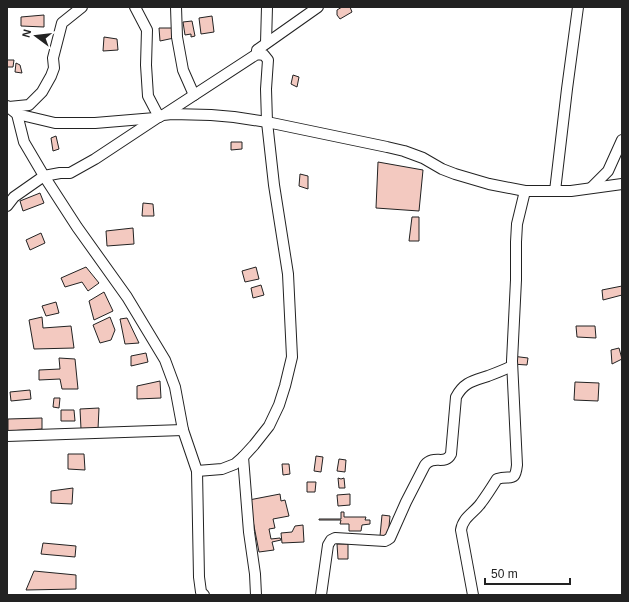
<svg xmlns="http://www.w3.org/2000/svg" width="629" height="602" font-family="Arial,sans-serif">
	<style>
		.building { fill: #f3c9c0; stroke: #222 }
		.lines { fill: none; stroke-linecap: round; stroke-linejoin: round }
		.minor-casing { stroke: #222; stroke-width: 12 }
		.minor { stroke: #fff; stroke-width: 10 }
	</style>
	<rect width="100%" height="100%" fill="#fff"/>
	<g class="building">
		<path d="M342,7H350L352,12L340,19L337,15V10Z"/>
		<path d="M44,15V27L21,26V17Z"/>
		<path d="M212,16L214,32L201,34L199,18Z"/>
		<path d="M192,21L195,36L191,37V34L185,35L183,22Z"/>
		<path d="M159,28H173L174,38L160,41Z"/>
		<path d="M104,37L117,39L118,50L103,51Z"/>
		<path d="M7,60H14L13,67H7Z"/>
		<path d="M16,63L20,65L22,73L15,72Z"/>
		<path d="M293,75L299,77L297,87L291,84Z"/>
		<path d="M56,136L59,149L53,151L51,138Z"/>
		<path d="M231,142H242V149L231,150Z"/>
		<path d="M378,162L423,170L419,211L376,208Z"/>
		<path d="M300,174L308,176V189L299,186Z"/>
		<path d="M40,193L44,203L23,211L20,201Z"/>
		<path d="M143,203L153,204L154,216H142Z"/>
		<path d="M412,217H419V241H409Z"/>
		<path d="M133,228L134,244L107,246L106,231Z"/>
		<path d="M41,233L45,243L30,250L26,240Z"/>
		<path d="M86,267L99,283L88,291L82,282L65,287L61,278Z"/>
		<path d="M256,267L259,279L245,282L242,271Z"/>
		<path d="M261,285L264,295L253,298L251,288Z"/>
		<path d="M622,286V295L603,300L602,290Z"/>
		<path d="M104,292L113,311L94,320L89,301Z"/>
		<path d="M56,302L59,313L46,316L42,306Z"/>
		<path d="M42,317L43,328L71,326L74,348L34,349L29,320Z"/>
		<path d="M110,317L115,330L111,340L100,343L93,325Z"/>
		<path d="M127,318L139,343L125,344L120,319Z"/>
		<path d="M576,326H595L596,338L577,337Z"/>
		<path d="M619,348L622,359L612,364L611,350Z"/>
		<path d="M146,353L148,362L131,366V356Z"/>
		<path d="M512,356L528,358L527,365L512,364Z"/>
		<path d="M59,358L75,359L78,389H62L60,379L39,380V370L60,369Z"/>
		<path d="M160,381L161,398L137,399V386Z"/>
		<path d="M575,382L599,383L598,401L574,400Z"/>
		<path d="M30,390L31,399L11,401L10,392Z"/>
		<path d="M54,398H60L59,408L53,407Z"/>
		<path d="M99,408L98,429H81L80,409Z"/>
		<path d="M61,410H74L75,421H61Z"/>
		<path d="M42,418V429L8,431V419Z"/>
		<path d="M68,454H84L85,470L68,469Z"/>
		<path d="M316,456L323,457L321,472L314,471Z"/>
		<path d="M339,459L346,460L345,472L337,471Z"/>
		<path d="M282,464H289L290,474L283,475Z"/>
		<path d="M338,478L341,479L344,478L345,488H339Z"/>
		<path d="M307,482H316L315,492H307Z"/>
		<path d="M73,488L72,504L51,503V491Z"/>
		<path d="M280,494L281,501L285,500L289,516L273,519L275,528L269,529L271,539L280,538L281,540L272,542L274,550L259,552L249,500Z"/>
		<path d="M350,494V505L338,506L337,495Z"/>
		<path d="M341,512H344V517H366L365,520H370V524L362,525L361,531H349V524H340L341,520H319V519H341Z"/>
		<path d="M382,515L390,516L388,537L380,536Z"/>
		<path d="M303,525L304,542L282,543L281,533L292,532L295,526Z"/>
		<path d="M43,543L76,546L75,557L41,554Z"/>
		<path d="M337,544H348V559H338Z"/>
		<path d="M34,571L76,575V589L26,590Z"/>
	</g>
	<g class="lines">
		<g class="minor-casing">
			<g id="minor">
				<path d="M135,7L147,30L146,65L148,96L159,117"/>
				<path d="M176,7L177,37L183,70L194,95"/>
				<path d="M266,43L267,7"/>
				<path d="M257,54V50L318,7"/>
				<path d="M7,106L17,114L24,142L44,176L77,227L127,297L165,360L175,387L183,430L197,471L199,577L201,592L204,595"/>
				<path d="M9,107L29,105L42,92L51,76L54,68L53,58L62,23L82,7"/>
				<path d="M17,114L55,123H95L155,118"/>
				<path d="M165,114L257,54L264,55L268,60L266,89L267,122L274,185L288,274L292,357L285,386L279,405L269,426L254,445L243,457L235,464L222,469L197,471"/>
				<path d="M591,188L608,171L622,140"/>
				<path d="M555,191L567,89L578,7"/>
				<path d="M7,206L14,197L44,176L60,173H70L95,159L157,118L163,115L172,114L211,115L234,117L267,122L387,147L404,151L423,158L442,169L455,174L489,184L525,191H571L622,184"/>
				<path d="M7,436L183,430"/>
				<path d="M243,457L249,532L255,574L256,595"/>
				<path d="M321,595L328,545L331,540L335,538L385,541L387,540L390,538L406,502L425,465C434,454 445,466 451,454L456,397C464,382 473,381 488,376C496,373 504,370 512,366"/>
				<path d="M473,595L461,530C463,517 474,513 481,503C487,495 492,487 497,479C511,475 515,483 517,465L512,361L516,280V242L517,224L525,191"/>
			</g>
		</g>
		<use href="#minor" class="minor"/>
	</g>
	<rect width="629" height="602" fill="none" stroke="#222222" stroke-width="16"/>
	<g transform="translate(36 36) rotate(285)" stroke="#ffffff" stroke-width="3" paint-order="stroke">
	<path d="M0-3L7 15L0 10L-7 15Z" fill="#222222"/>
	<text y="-6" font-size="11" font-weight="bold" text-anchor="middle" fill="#222222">N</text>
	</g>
	<path d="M485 578v6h85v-6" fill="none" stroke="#222222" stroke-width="2"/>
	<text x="491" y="578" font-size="12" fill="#222222" stroke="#ffffff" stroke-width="3" paint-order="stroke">50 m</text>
</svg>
